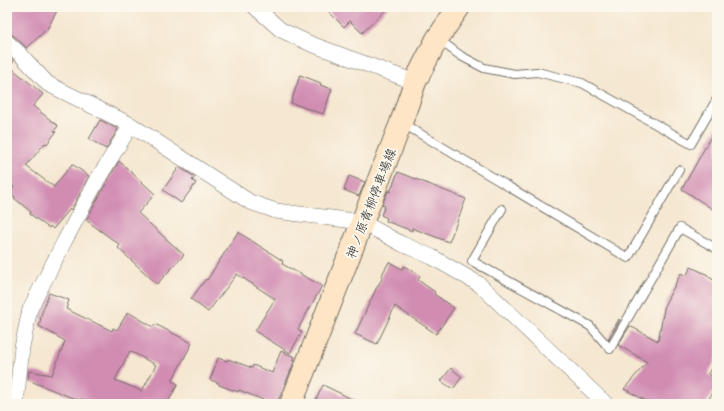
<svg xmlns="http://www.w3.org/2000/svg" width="724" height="411" font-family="Mali,'Klee One',sans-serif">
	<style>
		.building { fill: #d18cb2; fill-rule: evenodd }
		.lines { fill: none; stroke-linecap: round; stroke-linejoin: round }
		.service-casing { stroke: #726d65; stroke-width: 10 }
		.minor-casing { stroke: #726d65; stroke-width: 16 }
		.secondary-casing { stroke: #726d65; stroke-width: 24 }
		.service { stroke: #fff; stroke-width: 8 }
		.minor { stroke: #fff; stroke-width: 15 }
		.secondary { stroke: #fde5c5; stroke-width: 22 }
		.labels { text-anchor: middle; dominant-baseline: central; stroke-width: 4; stroke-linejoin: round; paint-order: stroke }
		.street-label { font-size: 13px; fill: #2b2b2b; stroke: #fbf7ec }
	</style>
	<rect width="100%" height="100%" fill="#fbf7ec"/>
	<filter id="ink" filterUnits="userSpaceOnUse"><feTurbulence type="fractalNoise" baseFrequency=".025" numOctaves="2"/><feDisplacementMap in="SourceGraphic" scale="8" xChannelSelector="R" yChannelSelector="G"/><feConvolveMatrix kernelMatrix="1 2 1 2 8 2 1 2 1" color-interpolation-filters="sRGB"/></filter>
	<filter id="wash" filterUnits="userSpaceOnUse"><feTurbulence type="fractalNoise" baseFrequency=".012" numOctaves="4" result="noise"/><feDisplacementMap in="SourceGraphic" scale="16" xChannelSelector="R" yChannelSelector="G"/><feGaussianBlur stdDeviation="0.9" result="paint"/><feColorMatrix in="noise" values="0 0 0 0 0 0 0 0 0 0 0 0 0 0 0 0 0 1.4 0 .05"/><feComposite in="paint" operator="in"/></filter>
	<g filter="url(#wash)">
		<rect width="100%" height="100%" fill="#f5e7d0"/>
		<g id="blocks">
			<g class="building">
				<path d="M7,7H59L47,29L27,48L13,35L7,33Z"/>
				<path d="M324,7H389L362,33L350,21L344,27Z"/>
				<path d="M7,54L14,61L9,66L43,94L33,106L58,126L54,131L56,132L47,144L45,143L26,166L54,187L72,164L89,176L71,210L70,209L53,229L50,226L49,228L30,214L31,212L14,198L15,197L10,193L14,187L7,182Z"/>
				<path d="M300,75L321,83L320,85L332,89L323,114L291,103Z"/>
				<path d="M100,120L118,129L106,149L89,139Z"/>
				<path d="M717,126V212L682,189Z"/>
				<path d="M119,161L155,194L138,213L184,255L157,284L118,248L120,245L86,220L107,182Z"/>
				<path d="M179,167L195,177L192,180L196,183L181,203L163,190Z"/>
				<path d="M398,172L466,199L449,242L412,228V231L386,221L387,218L381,215L385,206L382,205L388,191L390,192Z"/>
				<path d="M349,176L365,182L359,196L344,190Z"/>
				<path d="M238,232L283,261L282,264L322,286L298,329L302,332L290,353L255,331L275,299L237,274L208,312L191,299L206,279L207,280Z"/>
				<path d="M389,262L402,269L404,266L420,276L418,280L435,292L434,294L454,308L436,334L395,306L377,344L355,334L376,289L383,277L381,276Z"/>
				<path d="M691,267L708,275L707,276L717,282V357L708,374L717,380V385L706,404H652L624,389L647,362L618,345L630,326L658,341L665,304L681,273L686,276Z"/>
				<path d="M49,293L69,300L66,309L112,331L113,328L117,330L128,312L153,327L155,324L192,343L172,381L178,384L168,402L172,404H94L81,399L80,401L28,380L29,371L52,375L65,341L39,326L41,318H40ZM130,351L156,365L142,391L115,380Z"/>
				<path d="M619,319L620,320L609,340L608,339Z"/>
				<path d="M281,351L295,357L293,360H295L279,399V404H273L239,390L238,392L219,385V383L210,380L218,358L227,361L228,359L252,368L253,365L272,373Z"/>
				<path d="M451,368L462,377L453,389L441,381Z"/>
				<path d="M323,385L362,404H314Z"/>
			</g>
		</g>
	</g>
	<g filter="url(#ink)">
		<use href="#blocks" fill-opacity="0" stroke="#726d65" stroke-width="1"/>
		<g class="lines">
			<g class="service-casing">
				<g id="service">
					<path d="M438,39L461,56L484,68L515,74L537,72L582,83L691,144L717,99"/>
					<path d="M402,123L628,258L679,170"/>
					<path d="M502,209L472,261L590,326L610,349L680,228L717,249"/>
				</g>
			</g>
			<g class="minor-casing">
				<g id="minor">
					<path d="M255,7L281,30L311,44L415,82"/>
					<path d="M7,42L19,53L48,84L131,125L250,202L276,211L362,222L402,244L432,257L479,284L606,404"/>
					<path d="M16,404L22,347L30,309L64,242L99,177L131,125"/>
				</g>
			</g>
			<g class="secondary-casing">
				<path id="secondary" d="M291,404L401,123L415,82L437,39L459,7"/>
			</g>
			<use href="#service" class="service"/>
			<use href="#minor" class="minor"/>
			<use href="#secondary" class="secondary"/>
		</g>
	</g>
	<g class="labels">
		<g class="street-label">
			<text transform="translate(370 203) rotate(-69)">神ノ原青柳停車場線</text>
		</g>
	</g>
	<rect width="724" height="411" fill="none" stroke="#fbf7ec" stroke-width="24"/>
</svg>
